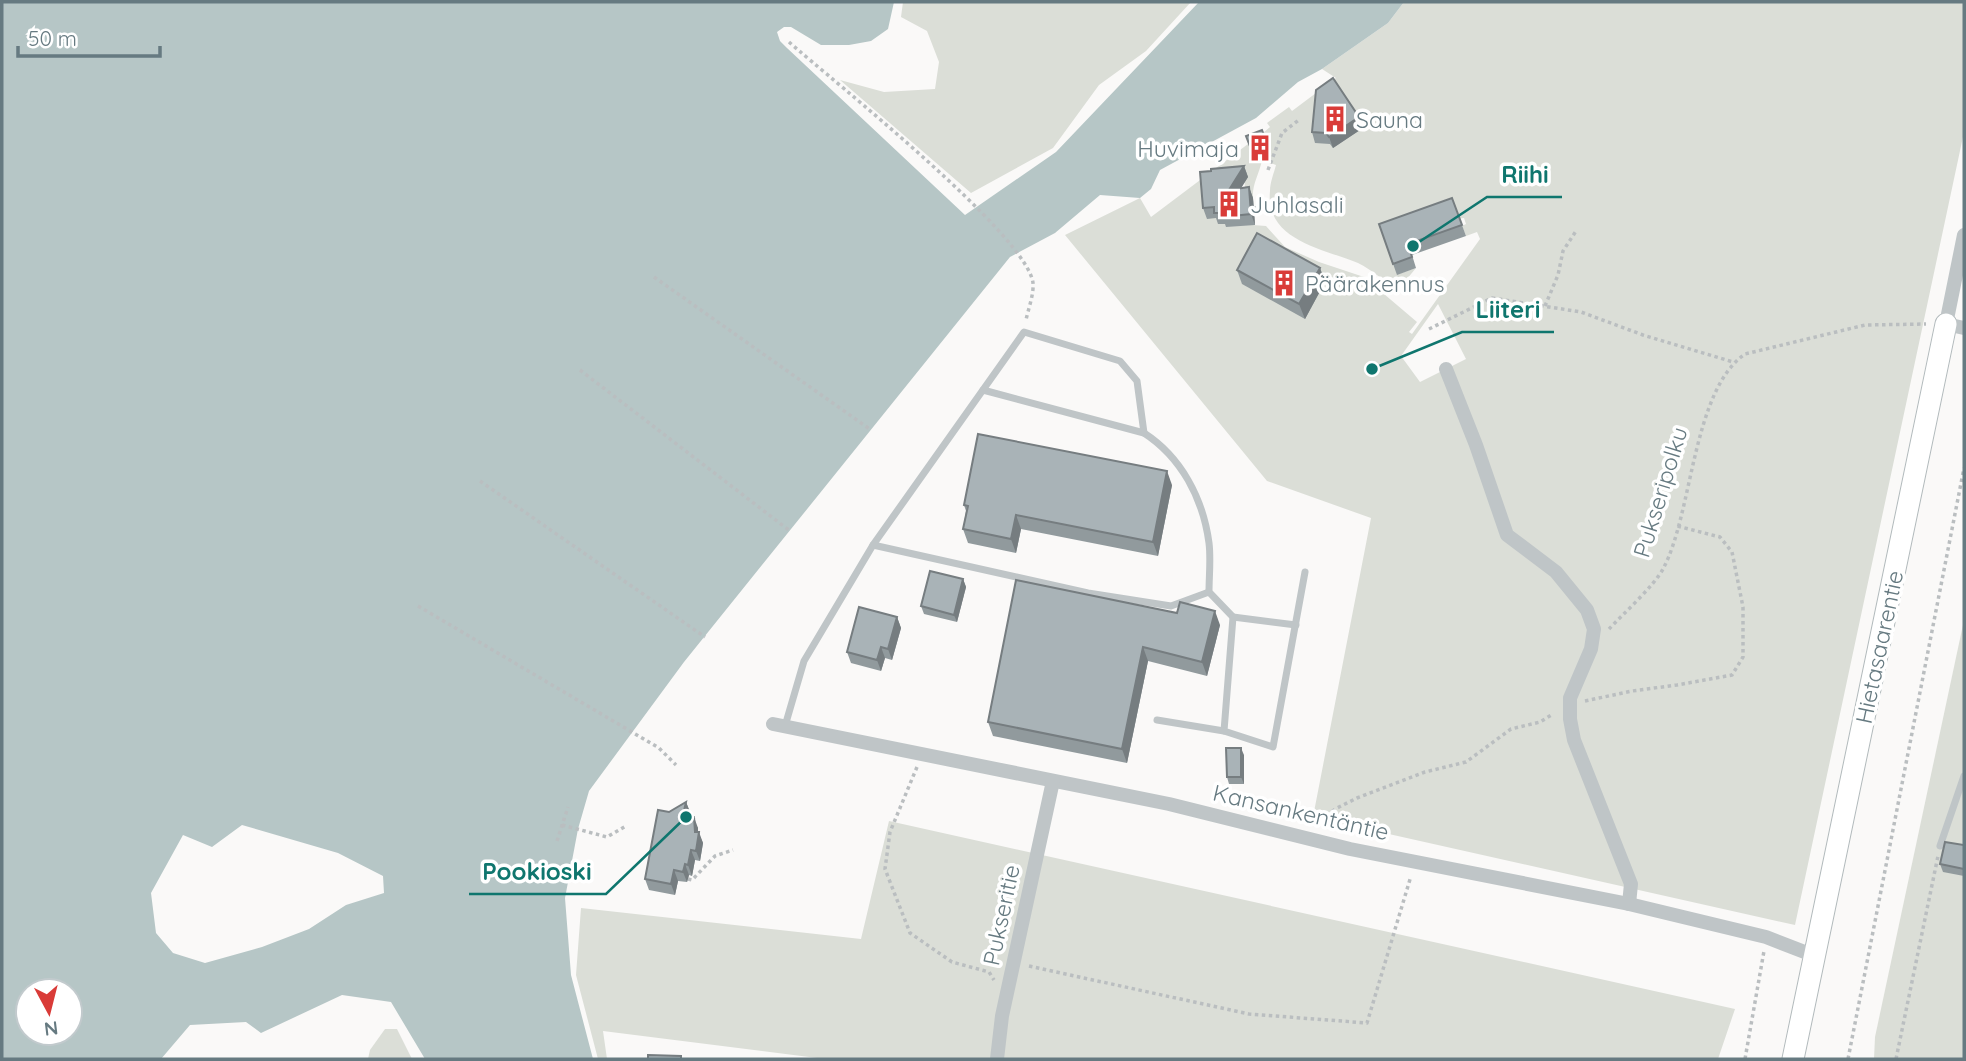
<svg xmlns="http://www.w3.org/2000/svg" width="1966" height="1061" font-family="Quicksand,sans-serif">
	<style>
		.green { fill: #dbded7; fill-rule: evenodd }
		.water { fill: #b6c6c6; fill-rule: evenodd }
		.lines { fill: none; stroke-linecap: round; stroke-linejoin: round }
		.secondary-casing { stroke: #b2babc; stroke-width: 23 }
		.path { stroke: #babec0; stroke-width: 3.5; stroke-dasharray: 3.5 3.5; stroke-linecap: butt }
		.lane { stroke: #bfc5c7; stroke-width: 7 }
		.street { stroke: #bfc5c7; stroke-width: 14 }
		.secondary { stroke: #fff; stroke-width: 21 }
		.wall { fill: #919a9d }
		.shaded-wall { fill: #767d80 }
		.building { fill: #a9b3b7; stroke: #767d80; stroke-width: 2 }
		.labels { text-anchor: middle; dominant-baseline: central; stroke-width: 7; stroke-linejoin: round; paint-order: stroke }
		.poi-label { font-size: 23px; fill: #667a81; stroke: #fff; text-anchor: start }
		.street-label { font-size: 23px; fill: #667a81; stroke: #fff }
		.leader { fill: none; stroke: #0f766e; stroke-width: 2.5 }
		.callout-dot { fill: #0f766e; stroke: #fff; stroke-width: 2.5 }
		.callout-label { font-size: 24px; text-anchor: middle; font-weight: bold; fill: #0f766e; stroke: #fff; stroke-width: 7; stroke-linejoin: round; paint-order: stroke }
	</style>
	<rect width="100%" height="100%" fill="#faf9f8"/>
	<g class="green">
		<path d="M903,2H1191L1146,51L1099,85L1053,148L971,193L840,80L884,92L935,89L939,62L927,31L901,17Z"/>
		<path d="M1404,2H1964V132L1795,925L1313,817L1371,518L1267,481L1065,235L1140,198L1151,217L1248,144L1247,140L1263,133L1270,127L1267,123L1289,107L1292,111L1336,78L1322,69L1388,23ZM1262,160L1276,165C1274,173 1270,182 1270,191C1265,241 1325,249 1358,263C1372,270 1385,281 1397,291L1416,268L1398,274L1408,225L1464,218L1466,224L1462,226L1466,236L1477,232L1480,239L1412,334L1409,332L1417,322L1364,277L1319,262L1285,247L1266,226L1226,223L1218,218L1244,177L1246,199L1253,198C1252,184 1259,175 1262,160ZM1438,304L1466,359L1420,382L1401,356Z"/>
		<path d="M1964,620V1059H1874L1875,1037Z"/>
		<path d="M889,821L1735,1009L1718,1059H825L603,1031L607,1059H598L576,975L581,908L861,939Z"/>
		<path d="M385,1029H397L412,1059H368L370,1050Z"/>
	</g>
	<path class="water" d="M2,2H894L888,29L871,41L849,45H821L791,27H784L777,32L780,41L787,48L965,215L1056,152L1199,2H1404L1388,23L1322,69L1298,82L1256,118L1160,170L1151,189L1140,198L1100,195L1055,233L1010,257L684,662L589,791L578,829L565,898L571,975L593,1059H425L391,1002L342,995L261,1033L246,1022L190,1025L161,1059H2ZM242,825L338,853L383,876L384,893L346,905L309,929L262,947L205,963L173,953L156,933L151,893L183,835L212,847ZM28,991H70V1033H28Z"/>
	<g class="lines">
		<g class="secondary-casing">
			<path id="secondary" d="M1793,1059L1946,324"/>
		</g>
		<g class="path">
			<path d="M789,42C833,81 1027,235 1033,283C1034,294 1028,310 1026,320"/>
			<path d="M1268,170L1282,133L1300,119"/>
			<path d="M1253,208H1263"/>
			<path d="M654,277L871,430"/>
			<path d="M1545,306L1558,275L1563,251L1576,231"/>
			<path d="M1429,329L1492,298L1581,312L1643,335L1733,362"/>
			<path d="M580,370L790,531"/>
			<path d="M480,481L705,637"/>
			<path d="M418,606L659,748L676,765"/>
			<path d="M1609,629C1624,613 1653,587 1663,569C1693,513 1692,391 1745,354L1865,325L1926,324"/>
			<path d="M1585,701L1632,691L1677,685L1732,675L1743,657V607L1732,552L1720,537L1677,526"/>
			<path d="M917,767L890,832L885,869L910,933L952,962L989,972L994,980"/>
			<path d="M562,825L607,837L626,826"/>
			<path d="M1316,825L1335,809L1357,798L1425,772L1466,762L1511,729L1540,722L1553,714"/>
			<path d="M557,841L568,807"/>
			<path d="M688,879L692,880L715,856L733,850"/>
			<path d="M1029,966L1249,1014L1367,1023L1411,876"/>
			<path d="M1745,1059L1764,951"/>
			<path d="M1848,1059L1964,468"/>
			<path d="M1896,1059L1938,856"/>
		</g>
		<g class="lane">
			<path d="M983,390L1144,433C1181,457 1203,498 1209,543C1211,559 1209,576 1209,592L1233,617L1224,731L1273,747L1305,572"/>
			<path d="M873,545L1088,593L1171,606L1209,592"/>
			<path d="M1233,617L1296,625"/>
			<path d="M1157,720L1224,731"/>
			<path d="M785,726L804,661L873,545L1024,332L1120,361L1137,381L1144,433"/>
			<path d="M1940,846L1964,776"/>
		</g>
		<g class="street">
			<path d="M1964,235L1946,324L1964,328"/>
			<path d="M1446,369L1476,445L1507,535L1556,572L1587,610L1594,629L1591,649L1570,698V719L1574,740L1631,884L1629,904"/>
			<path d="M773,724L1169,804L1350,849L1629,904L1766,937L1815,956"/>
			<path d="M997,1059L1002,1016L1053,781"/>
		</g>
		<use href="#secondary" class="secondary"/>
	</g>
	<g class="wall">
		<path d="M1363,128L1333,148L1330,144L1315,143L1312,132Z"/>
		<path d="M1262,130L1271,152L1254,158L1246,136Z"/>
		<path d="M1244,166L1248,177L1241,188L1249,187L1253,198L1255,225L1226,227L1225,224H1218L1216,218L1207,219L1203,208L1211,171Z"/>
		<path d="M1452,198L1466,236L1412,255L1416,268L1397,275L1379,224Z"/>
		<path d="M1320,268L1325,282L1305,319L1242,284L1237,270Z"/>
		<path d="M1172,485L1158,556L1021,529L1016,553L968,543L963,529L966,511L964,505Z"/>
		<path d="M963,579L966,587L957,622L924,614L921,606Z"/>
		<path d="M1016,580L1220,625L1207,676L1148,661L1127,763L993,736L988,722Z"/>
		<path d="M897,617L901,628L892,660L885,658L881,671L851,663L847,652Z"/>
		<path d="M1244,755V784H1229L1227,777Z"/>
		<path d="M686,802L690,812L689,816L698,828V832L703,843L700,861L695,860L692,876L689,875L687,882L678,881L675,895L649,890L645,879L669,812Z"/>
		<path d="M1964,845V876L1943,872L1940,864Z"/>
	</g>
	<g class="shaded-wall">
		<path d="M1359,117L1363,128L1333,148L1329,137Z"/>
		<path d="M1244,166L1248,177L1233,201L1229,190Z"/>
		<path d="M1249,187L1253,198L1255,225L1251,214Z"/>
		<path d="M1320,268L1325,282L1305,319L1299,304Z"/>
		<path d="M1167,471L1172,485L1158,556L1153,542Z"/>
		<path d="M1016,515L1021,529L1016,553L1011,539Z"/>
		<path d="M963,579L966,587L957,622L954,615Z"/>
		<path d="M1215,611L1220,625L1207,676L1202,662Z"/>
		<path d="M897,617L901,628L892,660L888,649Z"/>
		<path d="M881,647L885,658L881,671L877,660Z"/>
		<path d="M1143,647L1148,661L1127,763L1122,749Z"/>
		<path d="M1241,748L1244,755V784L1241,777Z"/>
		<path d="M686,802L690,812L687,826L683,815Z"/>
		<path d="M694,817L698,828V837L699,832L703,843L700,861L696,851Z"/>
		<path d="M691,850L695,860L692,876L688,865Z"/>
		<path d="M685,864L689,875L687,882L683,872Z"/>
		<path d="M674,870L678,881L675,895L671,884Z"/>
	</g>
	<g class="building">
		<path d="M1333,78L1359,117L1329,137L1326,133L1312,132L1316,90Z"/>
		<path d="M1262,130L1269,148L1253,154L1246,136Z"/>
		<path d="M1244,166L1229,190L1249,187L1251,214L1222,217V213H1214V207L1203,208L1200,172L1211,171V169Z"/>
		<path d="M1452,198L1462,225L1408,244L1412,257L1393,264L1379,224Z"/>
		<path d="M1257,233L1320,268L1299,304L1237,270Z"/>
		<path d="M978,434L1167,471L1153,542L1016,515L1011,539L963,529L968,506L964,505Z"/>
		<path d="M930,571L963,579L954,615L921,606Z"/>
		<path d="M1016,580L1177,613L1180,602L1215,611L1202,662L1143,647L1122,749L988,722Z"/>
		<path d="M859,607L897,617L888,649L881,647L877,660L847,652Z"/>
		<path d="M1226,748H1241V777H1227Z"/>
		<path d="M686,802L683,815L694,817L695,832H699L696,851L691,850L688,865L685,864L683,872L674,870L671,884L645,879L658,810L669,812Z"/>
		<path d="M1945,842L1964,845V869L1940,864Z"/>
		<path d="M648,1055L681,1056V1059H648Z"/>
	</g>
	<defs>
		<g id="building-bare" transform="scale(2.1)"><path d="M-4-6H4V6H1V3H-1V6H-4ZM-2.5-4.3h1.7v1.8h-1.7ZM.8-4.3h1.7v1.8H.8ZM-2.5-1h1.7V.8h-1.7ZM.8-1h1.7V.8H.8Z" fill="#d93b38" stroke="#fff" stroke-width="2.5" paint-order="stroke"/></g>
	</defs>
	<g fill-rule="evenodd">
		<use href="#building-bare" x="1335" y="119"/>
		<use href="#building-bare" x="1260" y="148"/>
		<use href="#building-bare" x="1229" y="204"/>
		<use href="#building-bare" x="1284" y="283"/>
	</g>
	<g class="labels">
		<g class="poi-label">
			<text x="1356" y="119">Sauna</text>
			<text x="1239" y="148" text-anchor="end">Huvimaja</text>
			<text x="1250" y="204">Juhlasali</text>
			<text x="1305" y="283">Päärakennus</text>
		</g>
		<g class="street-label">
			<text transform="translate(1660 492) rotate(-73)">Pukseripolku</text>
			<text transform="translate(1879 647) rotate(-78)">Hietasaarentie</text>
			<text transform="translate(1301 812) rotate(13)">Kansankentäntie</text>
			<text transform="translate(1001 915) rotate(-78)">Pukseritie</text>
		</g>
	</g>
	<path class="leader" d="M1413 246L1487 197H1562M1372 369L1462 332H1554M686 817L606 894H469"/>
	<g class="callout-dot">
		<circle cx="1413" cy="246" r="7"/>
		<circle cx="1372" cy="369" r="7"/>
		<circle cx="686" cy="817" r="7"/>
	</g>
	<g class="callout-label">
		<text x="1525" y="183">Riihi</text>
		<text x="1508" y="318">Liiteri</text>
		<text x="537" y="880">Pookioski</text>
	</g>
	<rect width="1966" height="1061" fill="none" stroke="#667a81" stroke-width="7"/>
	<g transform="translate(49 1012) rotate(173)"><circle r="33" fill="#ffffff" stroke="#c2cacd" stroke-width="2"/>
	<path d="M0-5L12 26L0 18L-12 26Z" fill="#d93b38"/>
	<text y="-10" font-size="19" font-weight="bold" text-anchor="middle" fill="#667a81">N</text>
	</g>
	<path d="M18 46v10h142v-10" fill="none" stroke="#667a81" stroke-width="3.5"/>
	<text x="28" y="46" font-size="21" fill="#667a81" stroke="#ffffff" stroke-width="5" paint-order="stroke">50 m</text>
</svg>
